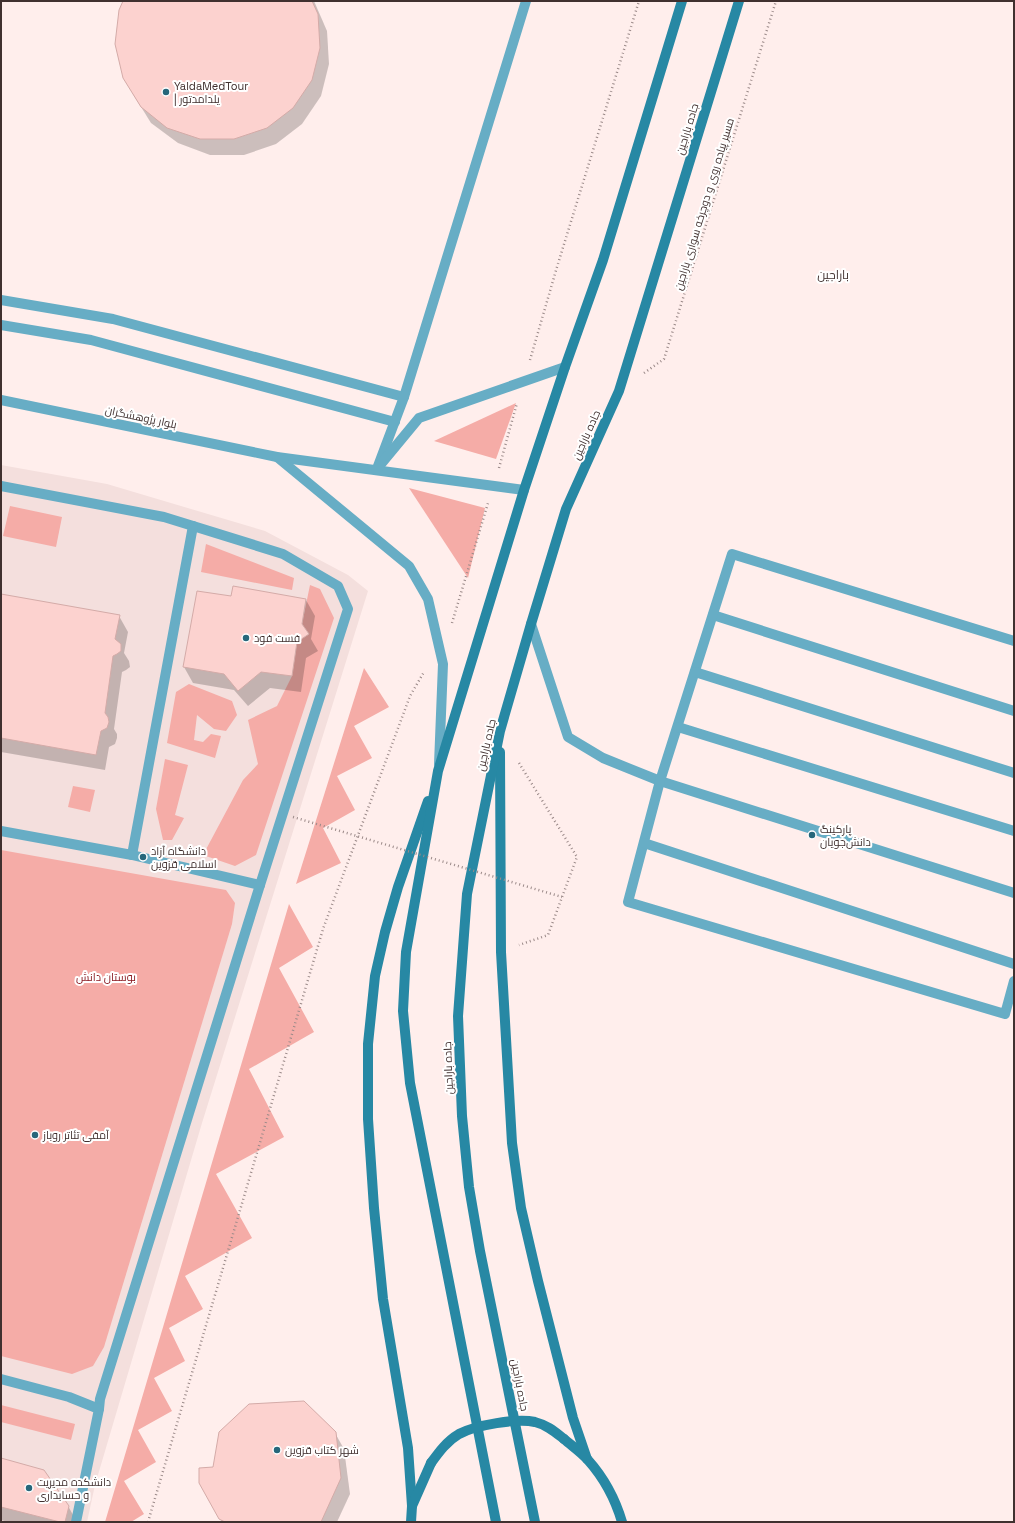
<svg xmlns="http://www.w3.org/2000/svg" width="1015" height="1523" font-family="'Space Grotesk',Cairo,sans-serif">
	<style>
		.built { fill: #f4dfdd }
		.green { fill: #f5aca7 }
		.shadow { fill: #0003 }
		.building { fill: #fcd2cf; stroke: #d4aba8 }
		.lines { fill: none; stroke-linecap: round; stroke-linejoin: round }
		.path { stroke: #9b8a89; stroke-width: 2.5; stroke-dasharray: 1 3; stroke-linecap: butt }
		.service { stroke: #67adc5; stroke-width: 10 }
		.minor { stroke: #67adc5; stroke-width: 10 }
		.tertiary { stroke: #67adc5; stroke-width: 10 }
		.secondary { stroke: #2788a4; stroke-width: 10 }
		.path-bridge { stroke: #9b8a89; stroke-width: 2.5; stroke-dasharray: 1 3; stroke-linecap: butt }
		.secondary-bridge { stroke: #2788a4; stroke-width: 10 }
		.poi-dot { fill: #26677b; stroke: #fff; stroke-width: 1.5 }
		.labels { text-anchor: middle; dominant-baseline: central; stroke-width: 4; stroke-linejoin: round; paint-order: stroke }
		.poi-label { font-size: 11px; fill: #40302f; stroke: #fff; text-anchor: start }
		.street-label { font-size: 11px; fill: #40302f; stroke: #fff }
		.park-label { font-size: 11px; fill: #891921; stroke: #fff }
		.neighbourhood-label { font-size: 12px; fill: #40302f; stroke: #fff }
	</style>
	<rect width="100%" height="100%" fill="#ffeeec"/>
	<path class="built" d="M1,465L107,484L265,531L348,575L368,591L202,1123L95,1485L87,1522H1Z"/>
	<g class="green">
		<path d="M516,403L496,459L434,441Z"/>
		<path d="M409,488L485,508L468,578Z"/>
		<path d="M10,506L62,517L56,547L3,536Z"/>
		<path d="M206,544L294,578L292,590L201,572Z"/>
		<path d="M310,585L320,589L334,618L256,855L235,866L203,855L243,780L258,764L248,720L277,706L292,676L297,642L309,634L302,624Z"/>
		<path d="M364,668L389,707L354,726L372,758L337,776L355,810L323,828L341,863L296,884Z"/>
		<path d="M189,684L232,701L237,715L226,731L214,729L197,715L194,740L203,742L211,734L221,736L215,758L167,743L176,692Z"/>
		<path d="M165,759L188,765L175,815L184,818L172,840H163L156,809Z"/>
		<path d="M73,786L95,790L90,812L68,807Z"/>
		<path d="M1,850L226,890L235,903L232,924L104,1347L93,1366L72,1374L1,1356Z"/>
		<path d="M289,904L313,947L279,968L314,1032L249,1069L284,1137L216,1174L252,1238L185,1276L203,1309L169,1328L185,1361L154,1378L172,1411L138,1430L156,1462L124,1481L144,1514L131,1522H105Z"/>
		<path d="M1,1405L75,1424L71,1440L1,1422Z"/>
	</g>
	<g class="shadow">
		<path d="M124,1H314L327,31L329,64L321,96L302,124L276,144L244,155H210L178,143L151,123L133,94Z"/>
		<path d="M1,595L119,616L128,632L124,653L129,661L130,667L126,670L122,672L114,729L117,734V738L115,744L109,747L105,770L1,752Z"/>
		<path d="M232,597L306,600L315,616L311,639L318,651L306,658L301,692L270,688L248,706L234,690L193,683L184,667Z"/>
		<path d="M335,1433L344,1449L350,1494L337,1522H222L200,1483L214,1468Z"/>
		<path d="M1,1459L68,1506L77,1522H8L1,1520Z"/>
	</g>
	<g class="building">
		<path d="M123,1H312L318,14L320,48L312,80L293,108L267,128L234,139H200L167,128L141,107L123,78L115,44L119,10Z"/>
		<path d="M233,586L306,599L302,624L309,634L297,642L292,676L261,672L238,691L224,674L183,667L197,591L231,596Z"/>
		<path d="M1,594L120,615L115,639L121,644V651L117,654L113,656L105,713L108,717L109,722L107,728L101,731L96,755L1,738Z"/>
		<path d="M304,1401L336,1432L341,1478L321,1522H225L219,1519L199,1483V1468L213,1467L219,1432L249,1404Z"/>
		<path d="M1,1458L44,1470L69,1506L65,1522H60L1,1507Z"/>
	</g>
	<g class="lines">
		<g class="path">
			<path d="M530,360L557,267L639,1"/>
			<path d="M644,373L664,359L776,1"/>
			<path d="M499,468L517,403"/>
			<path d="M452,623L488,503"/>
			<path d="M519,763L577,857L548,935L519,945"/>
			<path d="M148,1522L323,929L410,696L424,672"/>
		</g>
		<g class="service">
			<path d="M1,300L113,319L404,397"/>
			<path d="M1,325L91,340L395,422"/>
			<path d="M378,466L404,397L526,1"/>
			<path d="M713,615L1014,711"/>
			<path d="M531,624L568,737L603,758L660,781L1014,893"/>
			<path d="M1014,641L732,554L660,781L628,902L1005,1014L1014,981"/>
			<path d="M695,672L1014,773"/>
			<path d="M678,727L1014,831"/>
			<path d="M644,843L1014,964"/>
		</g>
		<g class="minor">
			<path d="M1,486L164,517L283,554L338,586L348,609L260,885L100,1399L99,1409"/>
			<path d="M1,831L132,855L193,526"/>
			<path d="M132,855L260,885"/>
			<path d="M1,1379L69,1397L99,1409L76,1522"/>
		</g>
		<g class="tertiary">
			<path d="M1,400L277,457L524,490"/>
			<path d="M277,457L409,566L428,599L443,664L439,764"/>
			<path d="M376,470L419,418L565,367"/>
		</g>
		<g class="secondary">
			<path d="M500,752L501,952L512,1143L521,1208L538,1281L573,1418L587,1459"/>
			<path d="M564,1439C572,1446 581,1452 588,1460C604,1478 615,1498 622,1522"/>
			<path d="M412,1506L408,1448L383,1299L374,1208L368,1119V1044L375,976L385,932L398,887L428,801"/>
			<path d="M411,1522L412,1506L431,1463"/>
			<path d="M496,1522L410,1083L403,1011L406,952L438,771L524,490L565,367L603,260L682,1"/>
			<path d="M535,1522L480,1251L469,1187L462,1116L458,1016L467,894L500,731L531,624L566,509L619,391L739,1"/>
		</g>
		<path class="path-bridge" d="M293,817L562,897"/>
		<path class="secondary-bridge" d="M431,1463C439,1452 447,1441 459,1434C476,1425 517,1418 535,1422C547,1425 555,1432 564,1439"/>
	</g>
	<g class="poi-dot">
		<circle cx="166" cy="92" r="4"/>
		<circle cx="246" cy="638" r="4"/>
		<circle cx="812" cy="835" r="4"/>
		<circle cx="143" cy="857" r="4"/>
		<circle cx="35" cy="1135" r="4"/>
		<circle cx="277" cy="1450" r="4"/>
		<circle cx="29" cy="1488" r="4"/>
	</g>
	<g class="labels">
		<g class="poi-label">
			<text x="174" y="86">YaldaMedTour<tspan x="174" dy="13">| یلدامدتور</tspan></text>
			<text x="254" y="638">فست فود</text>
			<text x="820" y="829">پارکینگ<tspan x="820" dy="13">دانش‌جویان</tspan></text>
			<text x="151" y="851">دانشگاه آزاد<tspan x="151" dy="13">اسلامی قزوین</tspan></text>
			<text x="43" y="1135">آمفی تئاتر روباز</text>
			<text x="285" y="1450">شهر کتاب قزوین</text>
			<text x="37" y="1482">دانشکده مدیریت<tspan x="37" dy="13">و حسابداری</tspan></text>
		</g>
		<g class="street-label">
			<text transform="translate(687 129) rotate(-73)">جاده باراجین</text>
			<text transform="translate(704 204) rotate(-73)">مسیر پیاده روی و دوچرخه سواری باراجین</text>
			<text transform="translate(141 417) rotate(12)">بلوار پژوهشگران</text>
			<text transform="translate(586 435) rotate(-66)">جاده باراجین</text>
			<text transform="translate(486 745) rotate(-77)">جاده باراجین</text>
			<text transform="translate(448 1068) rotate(-92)">جاده باراجین</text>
			<text transform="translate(520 1385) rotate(79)">جاده باراجین</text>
		</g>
		<g class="park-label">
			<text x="106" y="977">بوستان دانش</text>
		</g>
		<g class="neighbourhood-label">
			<text x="833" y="275">باراجین</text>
		</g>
	</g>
	<rect width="1015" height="1523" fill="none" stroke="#40302f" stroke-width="4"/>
</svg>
